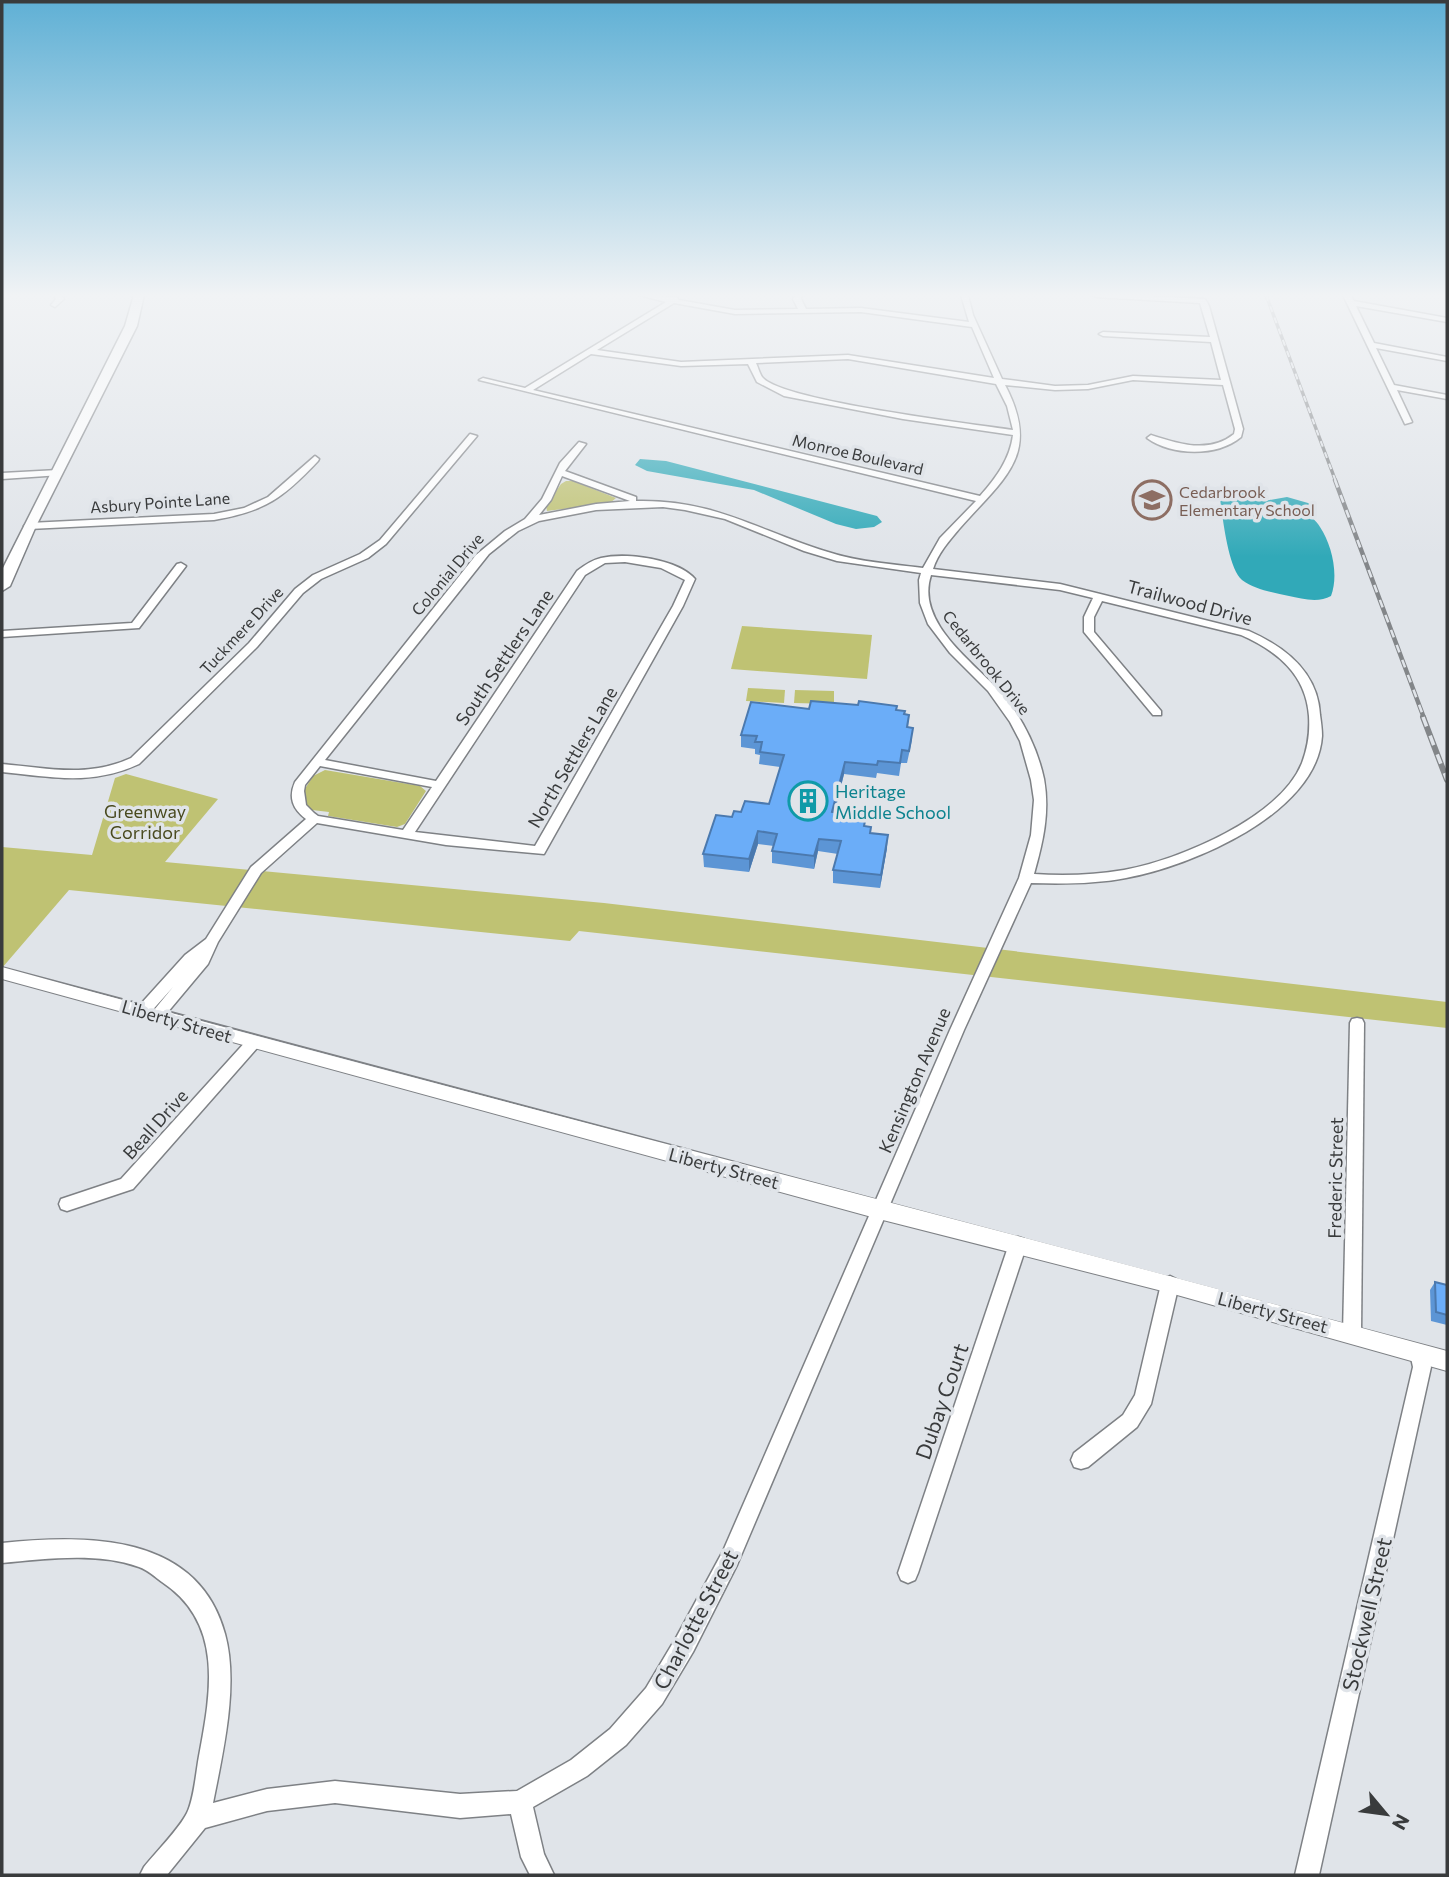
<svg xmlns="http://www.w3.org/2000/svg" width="1449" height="1877" font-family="Commissioner,sans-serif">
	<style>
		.green { fill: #bfc273 }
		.water { fill: #31a9b8 }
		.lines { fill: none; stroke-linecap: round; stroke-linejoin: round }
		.minor-casing { stroke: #7e8185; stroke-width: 3 }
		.tertiary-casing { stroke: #7e8185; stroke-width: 2 }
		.secondary-casing { stroke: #7e8185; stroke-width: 3 }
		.minor { fill: #fff; fill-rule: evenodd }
		.tertiary { fill: #fff; fill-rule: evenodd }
		.secondary { fill: #fff; fill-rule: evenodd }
		.rail-far2-casing { stroke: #838689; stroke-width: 3.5 }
		.rail-far1-casing { stroke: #838689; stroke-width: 4.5 }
		.rail-casing { stroke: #838689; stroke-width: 6 }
		.rail-far2 { stroke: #e0e4e9; stroke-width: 2; stroke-dasharray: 6; stroke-linecap: butt }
		.rail-far1 { stroke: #e0e4e9; stroke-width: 2.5; stroke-dasharray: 8; stroke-linecap: butt }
		.rail { stroke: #e0e4e9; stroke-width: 3.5; stroke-dasharray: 10; stroke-linecap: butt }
		.wall { fill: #5c95d5 }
		.shaded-wall { fill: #4b79ae }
		.building { fill: #6badf8; stroke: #4b79ae; stroke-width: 2 }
		.labels { text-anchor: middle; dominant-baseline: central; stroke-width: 7; stroke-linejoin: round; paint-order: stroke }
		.far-street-label { font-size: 16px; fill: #393b3c; stroke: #e0e4e9 }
		.far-education-label { font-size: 16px; fill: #785e54; stroke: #e0e4e9; text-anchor: start }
		.street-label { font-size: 18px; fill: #393b3c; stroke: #e0e4e9 }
		.culture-label { font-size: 18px; fill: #0d838f; stroke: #e0e4e9; text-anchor: start }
		.park-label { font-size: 18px; fill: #494a1f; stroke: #e0e4e9 }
		.near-street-label { font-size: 21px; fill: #393b3c; stroke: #e0e4e9 }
	</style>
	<rect width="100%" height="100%" fill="#e0e4e9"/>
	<g class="green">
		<path d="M566,481H573L616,498L610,503L547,511L546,506L561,484Z"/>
		<path d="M742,626L872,635L867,679L731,669Z"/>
		<path d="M748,688L785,690L784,703L746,701Z"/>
		<path d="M795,690L834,691V704L794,703Z"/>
		<path d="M325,770L420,786L426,791L405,824L397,827L328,816L329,812L312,810L305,803L303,792L313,776Z"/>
		<path d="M126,774L218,799L165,862L604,903L1447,1002V1028L579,931L570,941L69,890L2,968V847L92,855L115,778Z"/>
	</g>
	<g class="water">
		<path d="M640,459L666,461L877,516L882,522L874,527L856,529L836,524L754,490L647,471L635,465Z"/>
		<path d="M1224,486L1264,501L1287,497L1315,505L1307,510C1309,516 1316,520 1320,527C1332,545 1339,575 1331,596C1319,603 1302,599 1289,596C1273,592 1255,590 1242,580C1227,567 1222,511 1219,491Z"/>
	</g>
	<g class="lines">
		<g class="minor-casing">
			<g id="minor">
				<path d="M54,295H61L64,299L55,307L51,305L56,299Z"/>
				<path d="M639,295L676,297L679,300L735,310L798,309L793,299L796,295H802L801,299L806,309L861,308L969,322L961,295H968L973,315L1002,379L1055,386L1088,385L1133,376L1221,380L1211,342L1103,336L1099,334L1103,332L1210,337L1200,303L1096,297L1092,295H1129L1205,299L1209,306L1243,429L1241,437C1217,457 1172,456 1147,438L1151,435C1179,444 1209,454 1234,434L1235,429L1223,385L1133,380L1088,389L1055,390L1005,385C1042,455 1004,478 960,528C949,541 938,553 933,569L1060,584L1249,631C1285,647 1318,672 1320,715C1321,722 1322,729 1322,736C1317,814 1191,866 1126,878C1095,884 1062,884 1031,883L964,1030L737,1565L693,1652L662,1704L626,1745L587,1776L533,1807L544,1854L554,1875H530L521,1857L511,1814L460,1818L335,1803L267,1811L205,1828L167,1875H140L144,1867C156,1852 179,1829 187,1813C194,1799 196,1772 199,1756C211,1692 224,1623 162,1582C155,1577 148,1570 139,1567C97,1552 46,1559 2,1563V1543C86,1534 198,1533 225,1634C239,1685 223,1752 213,1803L267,1789L335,1781L460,1794L517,1791L571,1760L610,1729L646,1688L677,1636L723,1551L950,1030L1019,878L1031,835L1034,800L1031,780L1020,741L1010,722L988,691L950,653L928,624L920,603L919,580L921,573L837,561L804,551L725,519L685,510L663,507L596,510L539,521L518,531L489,554L325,760L436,781L577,571C585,565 592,560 601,558C626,552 678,559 695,579L683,606L544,854L446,845L317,823L261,873L218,942L208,964L162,1019H152L150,1015L173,987L148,1015H138L136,1011L138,1007L185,955L206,939L251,867L306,819C293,809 288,798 295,782L476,555L505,531L525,519L542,499L560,463L579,442L586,444L565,471L636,497V501C714,499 758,531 828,552C859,562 891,564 923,568L940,538L976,501L479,380L483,378L525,388L666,302ZM674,303L735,314L861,312L972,327L994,378L848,355L681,362L597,350ZM591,354L681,366L748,364L757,382L784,396L903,419L1013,435C1010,459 996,478 980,496L533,390ZM848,359L996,384L1007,406L1013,430C972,424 784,401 763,378C760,375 758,367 756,363ZM562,476L630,501L596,504L539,515L551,500ZM625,562L661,568L685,580L673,606L535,846L415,832L585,575L605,563ZM931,575L1060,590L1093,598L1084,617V632L1153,715H1161V711L1094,632V617L1102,601L1241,635C1277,651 1306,674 1309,716C1310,733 1308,747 1302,763C1280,818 1179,860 1124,870C1094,875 1064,876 1034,874C1043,842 1050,813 1044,779C1038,751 1025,724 1008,701C982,667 914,626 931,575ZM320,766L432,787L403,830L318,816L314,813L306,805L304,791L305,785Z"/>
				<path d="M1343,295H1350L1354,301L1447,318V322L1356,306L1374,343L1447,357V361L1376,348L1394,385L1447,395V399L1397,390L1412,422L1405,424Z"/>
				<path d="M470,434L477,436L386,544L368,558L321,579L303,593L257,647L139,764C92,786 52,777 2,772V764C47,768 88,778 131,758L249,643L295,589L313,575L360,554L380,540Z"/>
				<path d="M315,456L319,459L318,461C283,498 266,511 214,520L29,529L24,526L29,523L214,514L244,508L268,497Z"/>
				<path d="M58,470L61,471V475L2,479V473Z"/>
				<path d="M181,563L186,566L139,628L2,637V631L132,623L177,564Z"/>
				<path d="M1357,1018L1362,1019L1364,1023L1361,1334L1358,1340L1352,1342L1346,1340L1343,1334L1350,1023L1352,1019Z"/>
				<path d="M253,1037L258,1039L261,1043L258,1047L133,1189L67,1211L61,1209L59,1204L61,1199L121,1179L248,1039Z"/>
				<path d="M1018,1237L1024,1239L1027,1244L918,1573L915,1580L908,1583L901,1580L898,1573L1009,1244L1012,1239Z"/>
				<path d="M1170,1276L1176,1279L1179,1284L1151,1404L1137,1427L1088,1467L1081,1469L1074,1467L1071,1460L1074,1453L1123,1415L1135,1395L1161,1284L1164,1279Z"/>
				<path d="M1419,1345L1425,1347L1431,1367L1319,1875H1295L1413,1367L1410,1353L1413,1347Z"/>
			</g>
		</g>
		<g class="tertiary-casing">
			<path id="tertiary" d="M2,967C482,1099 966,1219 1447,1351V1371L1170,1293L879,1219L2,979Z"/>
		</g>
		<g class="secondary-casing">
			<path id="secondary" d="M134,295H144L137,326L36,526L10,586L2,591V570L125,326Z"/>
		</g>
		<use href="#minor" class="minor"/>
		<use href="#tertiary" class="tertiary"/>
		<use href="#secondary" class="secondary"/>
		<g class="rail-far2-casing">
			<path id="rail-far2" d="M1266,295L1336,482"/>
		</g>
		<g class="rail-far1-casing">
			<path id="rail-far1" d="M1335,480L1424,718"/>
		</g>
		<g class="rail-casing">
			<path id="rail" d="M1423,717L1447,780"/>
		</g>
		<use href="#rail-far2" class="rail-far2"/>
		<use href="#rail-far1" class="rail-far1"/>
		<use href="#rail" class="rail"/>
	</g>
	<g class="wall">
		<path d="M809,709L896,710L904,714L909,715L908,727L912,740L907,763H901L899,776L877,773L876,778L844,774L835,812L865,826L870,833L887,848L880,888L833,883V870L838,854L818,851L814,869L772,863V851L774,846L758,844L749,872L704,867L703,854L732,817L741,812L769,804L780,767L759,764L760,755L755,754V749L741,747V735Z"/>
		<path d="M1435,1282L1447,1285V1325L1431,1321L1430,1290Z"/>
	</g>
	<g class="shaded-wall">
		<path d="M845,762L844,774L831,824L832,812Z"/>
		<path d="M758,831V844L749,872V859Z"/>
		<path d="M888,835L887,848L880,888L881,875Z"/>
		<path d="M819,839L818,851L814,869V856Z"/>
	</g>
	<g class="building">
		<path d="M811,701L858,705L859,701L897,706L896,710L905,711L904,714L909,715L907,727L913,728L909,751L902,750L900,763L878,761L877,765L845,762L832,812L866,816L864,826L871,827L870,833L888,835L881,875L833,870L841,841L819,839L814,856L772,851L777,834L758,831L749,859L703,854L716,815L732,817L734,811L741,812L745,801L769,804L784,755L760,752L762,742H755L757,736L741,735L751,702L809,709Z"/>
		<path d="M1435,1282L1447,1285V1315L1436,1312Z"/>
	</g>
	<linearGradient id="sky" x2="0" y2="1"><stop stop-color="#5fb0d5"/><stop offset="0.53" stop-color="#f1f3f5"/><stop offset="1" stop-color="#f1f3f5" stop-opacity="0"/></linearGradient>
	<rect width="1449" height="557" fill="url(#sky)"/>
	<defs>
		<g id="school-ring" transform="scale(2.0125)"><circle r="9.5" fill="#e0e4e9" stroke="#8d6e63" stroke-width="1.5"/><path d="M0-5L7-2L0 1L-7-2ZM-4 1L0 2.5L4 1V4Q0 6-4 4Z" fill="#8d6e63"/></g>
		<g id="building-ring" transform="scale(2.0125)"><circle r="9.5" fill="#e0e4e9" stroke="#0f9aa8" stroke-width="1.5"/><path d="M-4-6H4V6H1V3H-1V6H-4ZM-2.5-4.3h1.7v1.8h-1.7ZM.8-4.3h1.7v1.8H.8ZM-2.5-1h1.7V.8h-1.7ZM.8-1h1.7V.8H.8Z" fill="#0f9aa8"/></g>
	</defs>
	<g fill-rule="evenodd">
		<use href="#school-ring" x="1152" y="500"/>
		<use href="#building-ring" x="808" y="801"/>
	</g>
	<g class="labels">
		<g class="far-street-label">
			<text transform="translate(858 454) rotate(13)">Monroe Boulevard</text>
			<text transform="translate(160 502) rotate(-4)">Asbury Pointe Lane</text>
			<text transform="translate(447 574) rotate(-50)">Colonial Drive</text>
			<text transform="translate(241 630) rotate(-47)">Tuckmere Drive</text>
			<text transform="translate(987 662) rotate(51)">Cedarbrook Drive</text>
		</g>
		<g class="far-education-label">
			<text x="1179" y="491">Cedarbrook<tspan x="1179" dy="18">Elementary School</tspan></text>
		</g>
		<g class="street-label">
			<text transform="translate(1190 602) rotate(15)">Trailwood Drive</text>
			<text transform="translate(504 657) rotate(-56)">South Settlers Lane</text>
			<text transform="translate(572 757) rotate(-60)">North Settlers Lane</text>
			<text transform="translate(177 1021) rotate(16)">Liberty Street</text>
			<text transform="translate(914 1080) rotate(-67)">Kensington Avenue</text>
			<text transform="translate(155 1124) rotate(-48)">Beall Drive</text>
			<text transform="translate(724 1168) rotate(15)">Liberty Street</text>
			<text transform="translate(1335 1178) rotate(-89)">Frederic Street</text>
			<text transform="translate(1273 1312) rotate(15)">Liberty Street</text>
		</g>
		<g class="culture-label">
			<text x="835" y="791">Heritage<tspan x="835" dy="21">Middle School</tspan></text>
		</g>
		<g class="park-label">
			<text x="145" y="811">Greenway<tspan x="145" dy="21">Corridor</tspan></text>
		</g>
		<g class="near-street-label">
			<text transform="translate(941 1401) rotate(-71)">Dubay Court</text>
			<text transform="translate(1366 1614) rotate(-77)">Stockwell Street</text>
			<text transform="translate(695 1619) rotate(-62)">Charlotte Street</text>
		</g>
	</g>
	<rect width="1449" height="1877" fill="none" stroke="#393b3c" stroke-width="7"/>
	<g transform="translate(1386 1814) rotate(119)" stroke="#e0e4e9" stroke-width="5" paint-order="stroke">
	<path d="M0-5L12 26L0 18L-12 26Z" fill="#393b3c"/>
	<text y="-10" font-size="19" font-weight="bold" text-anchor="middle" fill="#393b3c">N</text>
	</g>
</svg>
